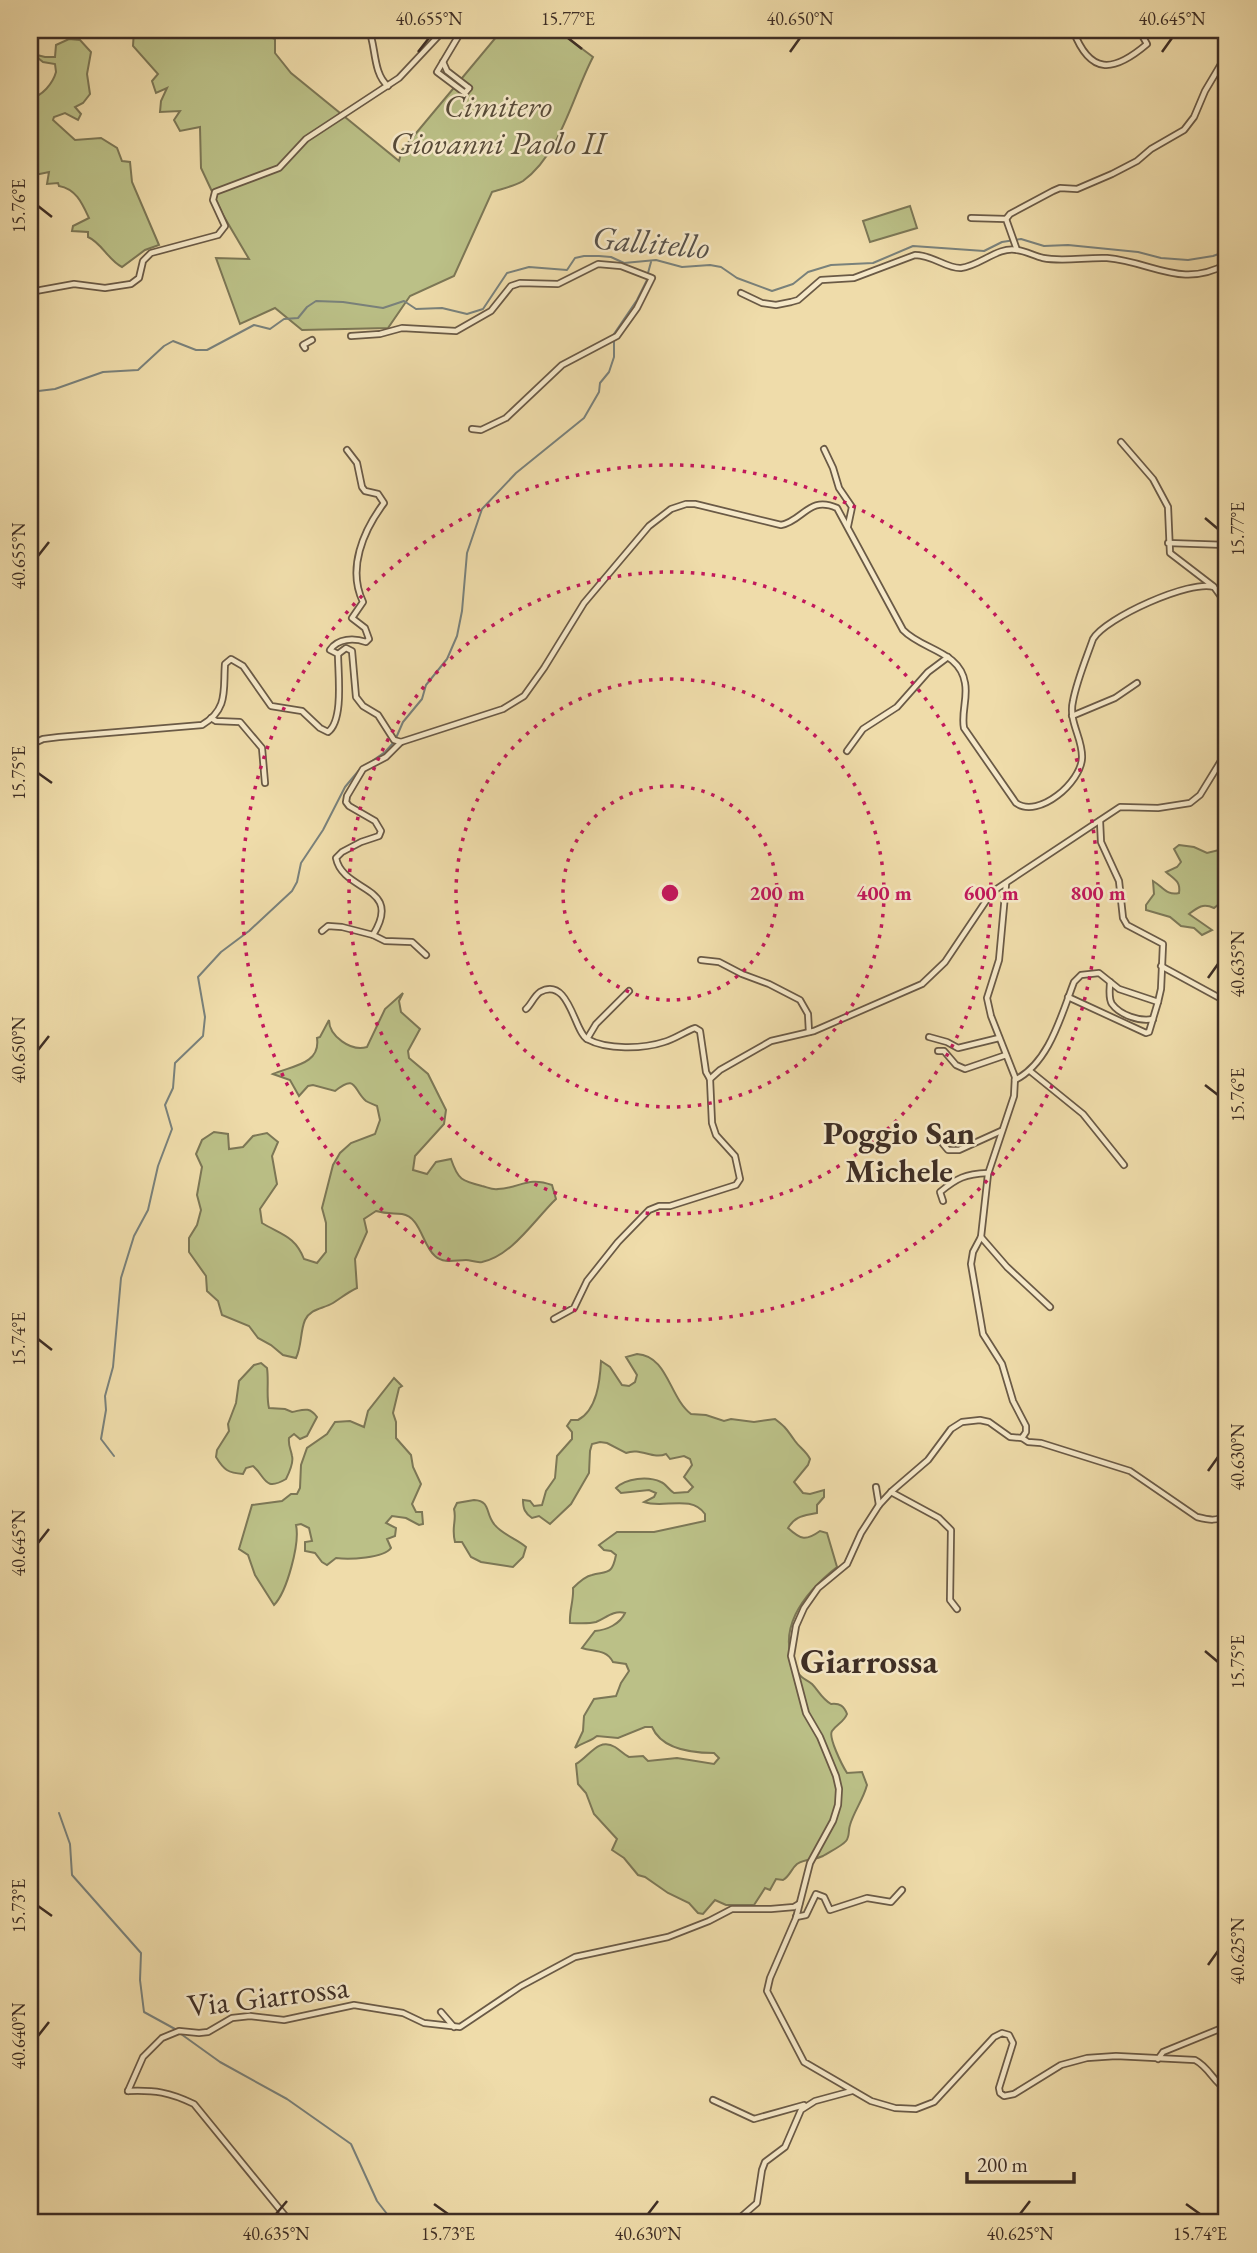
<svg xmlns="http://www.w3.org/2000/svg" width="1257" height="2253" font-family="'EB Garamond',serif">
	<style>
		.green { fill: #bbc087; stroke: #7c7756; stroke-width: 2 }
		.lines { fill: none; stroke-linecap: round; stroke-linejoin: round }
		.stream { stroke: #79817b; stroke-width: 2 }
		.minor-casing { stroke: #6a5a46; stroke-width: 8 }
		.minor { stroke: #f5e8c8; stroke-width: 4.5 }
		.ticks { fill: none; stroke: #3e2e25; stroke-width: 2.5 }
		.ring { fill: none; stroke: #c2185b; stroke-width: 3.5; stroke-dasharray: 3.5 7 }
		.labels { text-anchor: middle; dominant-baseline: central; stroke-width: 5; stroke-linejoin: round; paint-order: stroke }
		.park-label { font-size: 32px; font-style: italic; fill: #574b39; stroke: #f5e8c8 }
		.street-label { font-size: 32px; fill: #3e2e25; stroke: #f5e8c8 }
		.water-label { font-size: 33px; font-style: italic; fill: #565049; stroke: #f5e8c8 }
		.neighbourhood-label { font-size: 33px; font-weight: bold; fill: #3e2e25; stroke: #f5e8c8 }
		.quarter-label { font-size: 35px; font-weight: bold; fill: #3e2e25; stroke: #f5e8c8 }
		.centre { fill: #c2185b; stroke: #f5e8c8; stroke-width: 3.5 }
		.ring-label { font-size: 21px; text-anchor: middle; font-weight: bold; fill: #c2185b; stroke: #f5e8c8; stroke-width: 5; stroke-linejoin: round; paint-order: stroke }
		.neatline { fill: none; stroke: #3e2e25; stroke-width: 2.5 }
		.ticks-label { font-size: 18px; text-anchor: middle; fill: #3e2e25 }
	</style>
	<rect width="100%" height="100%" fill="#efdcaa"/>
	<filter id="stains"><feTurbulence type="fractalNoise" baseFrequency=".00286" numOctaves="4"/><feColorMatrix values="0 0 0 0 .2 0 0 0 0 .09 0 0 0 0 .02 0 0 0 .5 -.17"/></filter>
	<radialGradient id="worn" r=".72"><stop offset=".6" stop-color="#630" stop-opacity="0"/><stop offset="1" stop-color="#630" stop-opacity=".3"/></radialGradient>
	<g class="green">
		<path d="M134,30H255L275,39V53L291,73L399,161L402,150L502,30H557L593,57C572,97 561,153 523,181C515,186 501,189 492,192L454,276L410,296L388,328L302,330L275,308L240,324L216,258L249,259L223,215L201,168L200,127L180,131L174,120L180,111L160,112L161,101L167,88L156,93L152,81L158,74L133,46Z"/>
		<path d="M69,39L80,40L91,52L87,74L90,94L83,103L75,107L81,114L78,120L65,113L54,117L53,120L75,140L101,138L117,148L122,161L130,162L132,182L159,245L145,250L122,267C108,260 102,243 88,237V232L72,231L73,226L89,218C82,203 76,189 59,186L58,183L47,184L49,172L30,176V98C42,97 53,83 56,72L55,64L43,62L33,54L45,57H55L56,45Z"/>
		<path d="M910,206L917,228L870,242L863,221Z"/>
		<path d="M1179,845L1194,847L1207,853L1227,848V884C1219,889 1217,894 1219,904L1214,908C1203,903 1198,907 1189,914L1212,930L1202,935L1194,928L1181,926L1170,917L1146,910V905L1154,894L1153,881C1163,887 1167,896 1179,893C1181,881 1174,879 1166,872L1177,867L1181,862L1174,849Z"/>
		<path d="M403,993L399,1001L401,1012L420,1029L408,1051L409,1058L428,1074L446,1110L444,1124L415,1156L413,1170L427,1174L436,1162L451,1159C458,1180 462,1181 482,1186C487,1187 492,1190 498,1189C521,1188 527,1176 552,1185L556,1199C535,1219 512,1256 482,1262C476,1263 471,1260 466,1260C455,1260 444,1264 435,1256C422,1245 421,1217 402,1214C392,1213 387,1214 376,1211L364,1219L367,1232L355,1259L357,1288C348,1292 341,1298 333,1303C323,1309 311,1308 305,1320C300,1332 302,1345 296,1358L283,1355L271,1345L258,1338L249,1326L222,1315L218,1301L207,1291L206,1276L189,1252V1238L197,1225L201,1210L197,1195L202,1167L196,1154L202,1140L214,1132L228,1134L229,1149L243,1147L253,1136L267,1133L278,1142L272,1156L277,1184L260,1209L262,1223C282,1235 295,1236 304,1259L317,1263L326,1252V1223L322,1208L333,1165L340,1153L351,1143L375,1134L380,1120L377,1106C373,1104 369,1103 366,1101C353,1090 357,1073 335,1091L313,1085L308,1086L299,1096L290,1080L273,1074C290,1066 321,1065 317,1038L320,1037L329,1020C329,1036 351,1052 367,1047L385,1009Z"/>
		<path d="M637,1354C668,1356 669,1397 691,1414L706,1415L724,1421L731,1419L754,1422L775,1419C788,1429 786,1429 795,1441C800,1448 806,1451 810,1459L808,1465L794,1482L803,1493L810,1494L824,1490V1497L817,1505V1513C804,1516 796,1515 788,1528C801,1540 806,1541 820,1531L827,1533L837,1567C804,1593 772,1632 799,1674C802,1679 808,1680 812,1684C819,1691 821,1698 831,1704C840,1703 844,1706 847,1714C844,1722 837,1724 832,1731C828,1737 842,1765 847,1773L862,1772L867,1785C863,1800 854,1811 850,1825C848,1831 850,1836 846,1841C842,1846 829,1852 823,1856C815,1860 806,1858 797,1864C791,1869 790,1876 783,1880L776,1879L770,1890L765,1888L754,1905H726L715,1900L703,1914L698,1913L689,1903L668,1893L645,1877L638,1875L624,1858L612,1850L617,1839L594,1814L586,1793L578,1784L576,1764C589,1757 598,1737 615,1747C620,1750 623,1754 629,1757L643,1756L648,1761L677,1758L714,1764L719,1758L714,1753C692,1753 662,1750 652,1727H645L618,1738L597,1736C590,1742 583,1742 575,1748L583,1731L584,1716L594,1699L616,1696L621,1683L629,1671L626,1664L613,1662C606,1649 594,1652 582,1648L595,1631C607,1630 620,1624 625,1613C613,1610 606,1618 596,1622C588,1624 579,1623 570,1623C569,1611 574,1600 573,1588C578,1583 586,1576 592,1575C608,1571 612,1575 616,1555L611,1551L604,1550L599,1545L617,1532H654L705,1521V1514C691,1494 663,1509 644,1502L654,1497L656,1493L649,1490L621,1493L616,1488C626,1478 648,1476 661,1482C666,1484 669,1490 674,1493L688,1492L693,1487L684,1477L692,1465L690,1459L684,1456L670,1459L666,1454C653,1460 640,1447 626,1453L607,1443L600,1442L592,1444L590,1451L589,1473L571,1504L550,1524L539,1516L532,1518C525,1513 523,1509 523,1500L530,1501L534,1506L542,1505L546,1491L555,1478L557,1456L572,1439V1432L567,1426L571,1420H578C597,1410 600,1381 601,1361L610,1367L622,1385L629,1386L635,1382L637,1375L626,1357Z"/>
		<path d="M261,1363L267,1368C269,1382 266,1396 269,1408L285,1409L292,1412C303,1410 309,1406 317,1417L307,1436L300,1439L294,1434L289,1438C288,1446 291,1449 292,1456C294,1463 289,1473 286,1479C264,1492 266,1477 253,1466L246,1468L243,1474C228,1473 224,1470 216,1457L217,1450L229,1431L228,1424L236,1403L239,1381L254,1365Z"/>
		<path d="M394,1378L402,1386L399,1388L393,1413L396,1422V1438L411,1455L413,1467L421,1484L412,1504L416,1512H422L423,1524L419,1525L406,1518L392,1516L386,1523L396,1528L395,1536L387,1539L391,1548C384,1558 349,1560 336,1558L327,1565L322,1562L315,1553L305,1551V1542L312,1541L309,1528L301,1524L296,1525C300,1543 287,1592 274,1605L255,1575L248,1555L239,1549L252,1505L282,1501L291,1494H297L300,1488L301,1465L307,1448L327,1434L335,1422L350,1421L364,1427L368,1411Z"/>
		<path d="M474,1500C491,1501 485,1513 494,1524C501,1534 517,1539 526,1547L523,1557L513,1567L481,1562L471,1557L462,1542H455C451,1527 457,1521 454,1509L457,1503Z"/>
	</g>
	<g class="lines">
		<g class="stream">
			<path d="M648,273L651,262"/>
			<path d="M614,334L637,300L648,278"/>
			<path d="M30,392L55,389L103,372L138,370L164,346L173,341L196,350H207L254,325L270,329L284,319L298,318L307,307L316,301L343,302L383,308L404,301L416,309L442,308L467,314L483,309L507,273L529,267L567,270L575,258L584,256H599L611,257L624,263L656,260L682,267L710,265L721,267L737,278L772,291L793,284L808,272L831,265L873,263L913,246L984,251L1002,242L1021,239L1044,246L1068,245L1138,252L1161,258L1188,260L1213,256L1227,251"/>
			<path d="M396,738L403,722L422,699L426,685L447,659L457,636L462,611L467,553L482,509L516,473L584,418L599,392L600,383L609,372L614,357V340"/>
			<path d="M365,766L385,752L394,742"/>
			<path d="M114,1456L101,1439L106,1410L105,1396L113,1367L121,1278L134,1236L148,1210L158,1166L172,1129L165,1105L173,1088L175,1063L203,1036L205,1017L198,977L221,952L249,931L292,891L297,882L301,863L323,830L345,787L360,769"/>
			<path d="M59,1813L70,1844L72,1875L141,1953L140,1980L144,2012L175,2029"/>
			<path d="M181,2034L220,2062L287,2099L351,2144L377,2201L394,2223"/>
		</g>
		<g class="minor-casing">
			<g id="minor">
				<path d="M369,30C376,47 373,74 388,86"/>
				<path d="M462,30L437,72L465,93L469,88"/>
				<path d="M1073,30C1090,75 1113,73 1147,44L1139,30"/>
				<path d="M443,62L447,71L469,88"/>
				<path d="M971,218L1006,219L1017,250"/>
				<path d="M1006,219L1010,214L1053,191L1060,188L1077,189L1112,174L1137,161L1151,149L1184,130L1194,117L1205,91L1227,54"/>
				<path d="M30,292L74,284L105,288L131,284L139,278L143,261L151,253L218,235L225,226L213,200L215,192L279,168L306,139L399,78L444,30"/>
				<path d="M741,293L762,303L776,305L791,302L798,300L821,280L854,278L915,255C933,255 947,269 961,268C980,266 998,246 1017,250C1026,251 1034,256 1043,258C1063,262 1086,257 1107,258C1153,262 1181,289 1227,264"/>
				<path d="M351,336L380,334L402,328L456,331L491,311L511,286L520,283L558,284L598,264L621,266L652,278L637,308L617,336L562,365L506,418L481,430L472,429"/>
				<path d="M305,348L303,345L312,340"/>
				<path d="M1121,442L1153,479L1168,507L1170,553L1213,586"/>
				<path d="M824,449L833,468L839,488L852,507L848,526"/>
				<path d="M1168,543L1227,545"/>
				<path d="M338,654L330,650C338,638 354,638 366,642L369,639L365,628L352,618L363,602C347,569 363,531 384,503L378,494L365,491L362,487L357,463L347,450"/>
				<path d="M338,654L346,648L352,651L356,697L363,706L378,715L394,740L401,742"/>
				<path d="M1072,716L1115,698L1137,683"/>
				<path d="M211,718L216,721L240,722L262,748L265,783"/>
				<path d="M30,745L43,739L59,737L202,725C229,709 223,689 225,664L231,659L243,666L271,706L302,711L320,728L328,732C344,720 338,673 338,654"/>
				<path d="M847,751L863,729L897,707L928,672L948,657"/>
				<path d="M30,823L32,833L30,841"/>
				<path d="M1006,884L999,960L987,998L991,1016L1015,1077L1014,1096L988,1174L981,1237L973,1252L971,1264L983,1334L1002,1364L1013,1401L1026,1426V1432L1022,1438L1010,1437L989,1422L980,1420L962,1422L951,1429L928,1460L892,1491L879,1505L861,1533L847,1564L818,1588L804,1608L796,1626L791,1656L806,1713L820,1737L836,1776L839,1789L838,1805L833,1821L810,1863L796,1918L770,1978L767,1991L804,2062L871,2101L895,2108L916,2109L934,2102L994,2037L1002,2033L1009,2035L1013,2043L999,2088L1000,2093L1004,2096L1014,2094L1061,2065L1087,2058L1116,2056L1195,2060C1209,2067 1214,2083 1227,2090"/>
				<path d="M30,914L33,921L30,929"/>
				<path d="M322,931L328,926L342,927L373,935"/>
				<path d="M426,955L412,942L385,941L373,935C404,885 343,893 336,858L342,852L361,842L379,836L381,831L375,821L349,806L346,802L347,796L363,769L386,757L401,742L503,709L524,696L544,668L584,603L649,526L671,509L686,504H695L781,525C803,521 809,495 837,508L903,630C922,650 960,651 965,683C968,698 961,713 964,728L1016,803C1039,819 1081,782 1082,758C1083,738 1068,722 1073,701C1077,680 1086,659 1093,639C1105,618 1191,579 1214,587L1227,605"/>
				<path d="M701,960L719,962L742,974L769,984L800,1000L808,1014L809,1032"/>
				<path d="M1161,966L1227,1002"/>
				<path d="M1110,982C1110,989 1108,998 1112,1004C1120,1015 1140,1022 1153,1019"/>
				<path d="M1068,997L1146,1033L1149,1032L1158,1002"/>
				<path d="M526,1009C531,1005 534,996 540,992C569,976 574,1031 587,1039"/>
				<path d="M929,1037L947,1042L958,1048L999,1038"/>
				<path d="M938,1051H944L956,1065L965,1069L1006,1055"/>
				<path d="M1030,1071L1083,1114L1124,1165"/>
				<path d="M710,1079L720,1070L771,1041L814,1031L922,984L945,962L992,892L1120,807L1158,808L1190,803L1200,795L1227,751"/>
				<path d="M1015,1080C1049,1063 1061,1016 1074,982L1081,975L1099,973L1119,989L1158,1002L1161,989L1163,944L1127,925L1123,918L1119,881L1101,842L1100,821"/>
				<path d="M943,1144L948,1150H959L1001,1131"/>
				<path d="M943,1201L940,1192C957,1178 965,1174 988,1173"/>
				<path d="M981,1237L1007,1267L1050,1307"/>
				<path d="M554,1319L574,1308L587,1281L618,1242L649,1210L659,1206H670L736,1185L740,1179L735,1156L716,1135L712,1123L710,1079L706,1072L700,1031L695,1028C684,1032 675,1039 664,1042C643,1049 607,1050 587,1039L596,1024L629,991"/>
				<path d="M1022,1438L1028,1442L1041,1443L1130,1471L1197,1517C1209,1520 1217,1522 1227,1514"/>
				<path d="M876,1487L879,1505"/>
				<path d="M891,1492L939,1518L951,1530L950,1600L957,1609"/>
				<path d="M796,1917L806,1915L816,1894L824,1897L830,1910L867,1898L891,1902L902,1890"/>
				<path d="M441,2012L454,2027"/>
				<path d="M1158,2059L1163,2052L1227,2026"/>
				<path d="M128,2091L143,2057L162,2038L179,2031L199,2033L208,2032L232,2018L250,2016L284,2020L354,2005L403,2013L424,2023L460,2027L521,1986L575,1957L668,1937L709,1921L732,1909H771L794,1907L799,1904"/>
				<path d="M128,2091C155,2090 169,2092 194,2104L291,2223"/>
				<path d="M713,2100L754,2119L804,2105"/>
				<path d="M734,2223L757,2203L762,2170L765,2162L785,2147L801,2110L815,2101L852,2091"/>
			</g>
		</g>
		<use href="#minor" class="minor"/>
	</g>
	<path class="ticks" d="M568,38L582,49M418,52L429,38M790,52L800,38M1162,52L1172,38M38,206L52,217M1205,518L1218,529M38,556L49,542M38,773L52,783M1208,978L1218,964M38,1050L49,1036M1205,1085L1218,1095M38,1339L52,1350M1208,1471L1218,1457M38,1543L49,1529M1205,1651L1218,1662M38,1906L52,1916M1208,1965L1218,1951M38,2036L49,2022M434,2204L448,2214M1186,2204L1200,2214M276,2214L287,2201M648,2214L658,2201M1020,2214L1030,2201"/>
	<g class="ring">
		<circle cx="670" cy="893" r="107"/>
		<circle cx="670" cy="893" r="214"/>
		<circle cx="670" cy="893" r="321"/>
		<circle cx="670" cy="893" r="428"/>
	</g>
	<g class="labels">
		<g class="park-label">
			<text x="498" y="106">Cimitero<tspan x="498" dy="37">Giovanni Paolo II</tspan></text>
		</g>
		<g class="street-label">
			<text transform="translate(268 1996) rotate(-7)">Via Giarrossa</text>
		</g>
		<g class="water-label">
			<text transform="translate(651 242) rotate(5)">Gallitello</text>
		</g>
		<g class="neighbourhood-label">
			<text x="899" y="1132">Poggio San<tspan x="899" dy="38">Michele</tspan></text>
		</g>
		<g class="quarter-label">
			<text x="869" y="1660">Giarrossa</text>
		</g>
	</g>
	<circle cx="670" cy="893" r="10" class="centre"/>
	<g class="ring-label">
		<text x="777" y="900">200 m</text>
		<text x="884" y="900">400 m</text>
		<text x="991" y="900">600 m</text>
		<text x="1098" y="900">800 m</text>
	</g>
	<rect width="1257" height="2253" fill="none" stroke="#efdcaa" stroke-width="77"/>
	<path d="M967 2172v10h107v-10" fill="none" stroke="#3e2e25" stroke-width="3.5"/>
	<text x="977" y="2172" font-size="21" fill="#3e2e25" stroke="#f5e8c8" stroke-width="5" paint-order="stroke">200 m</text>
	<rect x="38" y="38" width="1180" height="2176" class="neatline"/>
	<g class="ticks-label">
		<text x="429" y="25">40.655°N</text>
		<text x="568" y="25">15.77°E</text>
		<text x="800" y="25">40.650°N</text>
		<text x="1172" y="25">40.645°N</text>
		<text transform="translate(19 206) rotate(-90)" y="6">15.76°E</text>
		<text transform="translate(1238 529) rotate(-90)" y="6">15.77°E</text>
		<text transform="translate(19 556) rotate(-90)" y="6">40.655°N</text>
		<text transform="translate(19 773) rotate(-90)" y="6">15.75°E</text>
		<text transform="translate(1238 964) rotate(-90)" y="6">40.635°N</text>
		<text transform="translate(19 1050) rotate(-90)" y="6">40.650°N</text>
		<text transform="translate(1238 1095) rotate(-90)" y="6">15.76°E</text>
		<text transform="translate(19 1339) rotate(-90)" y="6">15.74°E</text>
		<text transform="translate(1238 1457) rotate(-90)" y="6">40.630°N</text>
		<text transform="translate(19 1543) rotate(-90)" y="6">40.645°N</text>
		<text transform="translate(1238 1662) rotate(-90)" y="6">15.75°E</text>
		<text transform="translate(19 1906) rotate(-90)" y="6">15.73°E</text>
		<text transform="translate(1238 1951) rotate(-90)" y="6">40.625°N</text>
		<text transform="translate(19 2036) rotate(-90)" y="6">40.640°N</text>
		<text x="276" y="2240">40.635°N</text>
		<text x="448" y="2240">15.73°E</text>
		<text x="648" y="2240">40.630°N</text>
		<text x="1020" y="2240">40.625°N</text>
		<text x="1200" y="2240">15.74°E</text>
	</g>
	<rect width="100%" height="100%" filter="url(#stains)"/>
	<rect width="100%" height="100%" fill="url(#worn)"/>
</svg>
